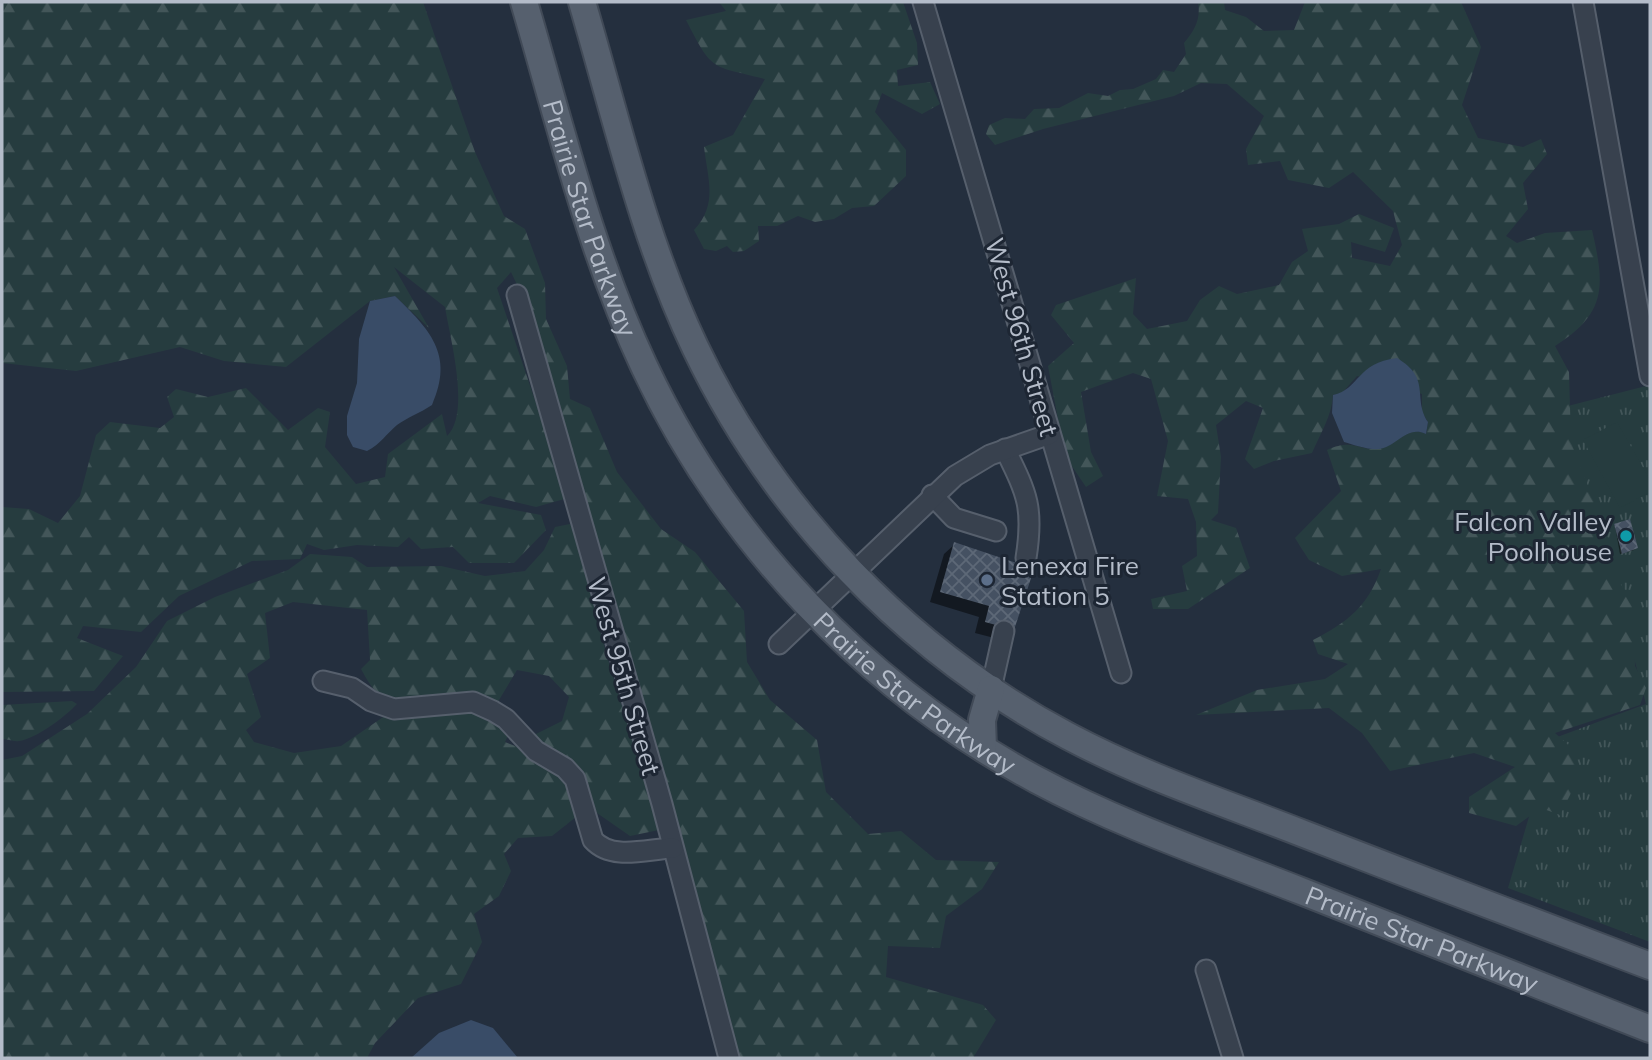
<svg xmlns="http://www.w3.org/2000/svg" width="1652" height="1060" font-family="Mulish,sans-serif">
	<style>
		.grass { fill: url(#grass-tufts) }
		.forest { fill: url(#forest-firs) }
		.pitch { fill: #263c3f }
		.water { fill: #394c67 }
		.shadow { fill: #0007 }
		.building { fill: url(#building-cross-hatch) }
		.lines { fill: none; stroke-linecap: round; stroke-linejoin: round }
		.minor-casing { stroke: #565f6c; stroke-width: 23 }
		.major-casing { stroke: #414a57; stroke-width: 30 }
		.minor { stroke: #38414e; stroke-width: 19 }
		.major { stroke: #56606e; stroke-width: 26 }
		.culture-dot { fill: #0f9aa8; stroke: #1d2633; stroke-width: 2.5 }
		.service-dot { fill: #5c6f8a; stroke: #1d2633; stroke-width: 2.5 }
		.labels { text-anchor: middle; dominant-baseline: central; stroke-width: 6; stroke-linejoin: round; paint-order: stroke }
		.street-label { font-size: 26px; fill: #b4bcc9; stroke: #1d2633 }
		.poi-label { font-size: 26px; fill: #b4bcc9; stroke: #1d2633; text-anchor: end }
	</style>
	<defs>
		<pattern id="grass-tufts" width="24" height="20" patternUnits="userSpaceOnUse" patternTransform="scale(1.75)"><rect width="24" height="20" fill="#263c3f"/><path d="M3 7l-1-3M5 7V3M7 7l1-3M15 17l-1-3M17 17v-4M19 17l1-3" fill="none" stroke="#435659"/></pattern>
		<pattern id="forest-firs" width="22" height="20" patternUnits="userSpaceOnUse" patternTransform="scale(1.75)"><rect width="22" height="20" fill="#263c3f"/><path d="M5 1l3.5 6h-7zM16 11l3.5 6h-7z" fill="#435659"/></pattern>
		<pattern id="building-cross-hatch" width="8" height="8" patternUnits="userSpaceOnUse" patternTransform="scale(1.75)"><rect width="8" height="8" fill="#455162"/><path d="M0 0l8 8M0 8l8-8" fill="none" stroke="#5d6877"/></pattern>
	</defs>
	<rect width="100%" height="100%" fill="#242f3e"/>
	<path class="grass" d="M1650,385V942L1508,888L1552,739L1646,704L1614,581L1556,409Z"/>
	<g class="forest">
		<path d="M2,2H423L475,152L504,216L525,229L545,283L546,319L567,366L570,399L590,408L617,472L661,529L695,552L744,611L747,662L770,700L817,740L826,792L868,834L901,831L936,860L999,862L982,889L946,916L940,948L888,946L886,977L983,1005L996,1020L973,1058H736L521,293L511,272L497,288L568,498L536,507L490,496L478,503L541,515L546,530L514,563H469L453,547L421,549L409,537L398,547L357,545L324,550L307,544L300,559L252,561L179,596L141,632L83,626L77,638L123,656L94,691L2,692V507L29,509L58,523L80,496L96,435L110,422L160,428L174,417L167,397L176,389L208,397L246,388L288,430L318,408L330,412L325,447L356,484L385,477L388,454L442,414L447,436C471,413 450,338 445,307L394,267L429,328L395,296L370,301L286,367L224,361L180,347L76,371L2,363Z"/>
		<path d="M719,2H903L917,43L918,65L897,70L898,86L930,82L940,104L922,114L882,93L875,112L906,150V176L874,206L852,208L834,219L815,222L798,216L777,226H758L759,241L744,251L733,252L727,246L716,251L704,249L694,230C718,204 708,180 704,147L733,135L765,79C711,65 713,73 686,20L726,11Z"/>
		<path d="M1198,2H1224L1225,10L1246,17L1264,31L1294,30L1305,2H1461L1481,47L1462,105L1478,138L1523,147L1541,139L1547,154L1523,183L1528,209L1506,236L1517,243L1545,233L1592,230C1605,286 1607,313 1555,346L1569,372L1571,442L1598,512L1607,552L1618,580L1634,604L1635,666L1646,688L1640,705L1555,733L1576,752V783L1560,815L1541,808L1516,826L1469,813V797L1515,767L1474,753L1390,771L1362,733L1329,708L1196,715L1257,690L1325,679L1348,664L1318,654L1313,640C1348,622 1368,606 1381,569L1342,576L1309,560L1295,538L1341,491L1327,450C1355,437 1360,453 1381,448C1398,444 1408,425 1426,434L1428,422L1422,412V394L1357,376L1342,393L1333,395C1332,416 1320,434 1312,453L1274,461L1254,469L1245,459L1263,408L1246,401L1216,425L1221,457L1218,513L1211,520L1236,528L1250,568L1188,609H1153L1151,599L1187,591L1182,566L1197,556L1196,522L1188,499L1157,496L1168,441L1151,379L1133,373L1081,392L1091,452L1103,476L1086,487L1065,456L1048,366L1074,343L1051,315L1056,305L1136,278L1133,314L1147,329L1187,321L1200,300L1219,286L1237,294L1279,285L1292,262L1308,251L1302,229L1339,224L1359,214L1394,228L1385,252L1351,242L1352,258L1390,266L1402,245L1393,211L1353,172L1329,188L1288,180L1280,161L1248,165L1246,149L1264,116L1227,84L1201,83L1174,96L1043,129L995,145L986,134L989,125L1005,118L1025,119L1034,109L1059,108L1088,93L1108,96L1120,90L1133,89L1156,79L1163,70L1174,72L1186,54L1184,43C1195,30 1201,19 1198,2Z"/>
		<path d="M570,524C588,555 590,593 599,627C617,695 641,762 659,830L630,836L597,813L583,781L534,735L562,721L569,697L549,676L517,670L496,705C463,705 403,712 376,691C370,686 365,676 361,669L370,660L367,610L293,602L265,613L270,658L247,674L261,717L246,730L254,742L294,753L341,746L389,713L483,707L510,731L505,742L531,752L567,777L581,813L552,836L518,838L504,854L511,871L499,896L474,914L482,942L461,984L418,998L375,1043L367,1058H2V760L22,756L87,714L136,667L167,621L215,597L288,570L310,554L352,557L367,567L441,566L485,576L525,571L544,550L555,527Z"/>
		<path d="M72,701L77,704C66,716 36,739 19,741C14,742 7,739 2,739V705Z"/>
	</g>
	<path class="pitch" d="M1617,422L1650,480V492L1620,508L1583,440Z"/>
	<g class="water">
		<path d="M395,296C429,329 455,354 432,405C420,413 408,417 397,425C386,434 381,444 367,451L353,447L347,435V416L357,383L359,339L370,301Z"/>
		<path d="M1397,358C1432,379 1412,397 1428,422L1426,434C1406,425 1397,447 1379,449C1368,450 1354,445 1344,442L1332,413L1333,395C1360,389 1356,363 1397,358Z"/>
		<path d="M471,1020L493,1028L518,1058H411L439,1033Z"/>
	</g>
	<g class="shadow">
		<path d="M1615,526L1636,548L1634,550L1620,554Z"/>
		<path d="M955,544L1032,570L1002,640L975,633L979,617L930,602L944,554Z"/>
	</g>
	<g class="building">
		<path d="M1630,519L1638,548L1622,554L1614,524Z"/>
		<path d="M954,542L1034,569L1014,630L985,622L989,606L940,592Z"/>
	</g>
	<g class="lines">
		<g class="minor-casing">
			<g id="minor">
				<path d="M923,2L1121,673"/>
				<path d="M1583,2L1650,376"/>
				<path d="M517,295L662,804L729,1058"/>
				<path d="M1005,449C1027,494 1034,507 1026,558"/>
				<path d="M932,495L954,518L996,531"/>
				<path d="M779,644L955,476L990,455L1050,434"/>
				<path d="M323,681L352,688L371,701L394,709L473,702L493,711L506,719L536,751L565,768L575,779L593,840C612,861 647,849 673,848"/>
				<path d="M991,689L1004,631"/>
				<path d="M1206,970L1233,1058"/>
			</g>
		</g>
		<g class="major-casing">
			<g id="major">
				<path id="s1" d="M524,2C560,124 590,251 644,366C726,541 867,689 1037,780C1121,825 1212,856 1301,891C1417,937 1534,983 1650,1029"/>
				<path d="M582,2C616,117 643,238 695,347C773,511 907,651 1068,736C1143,776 1225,803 1304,834C1419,879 1535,922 1650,966"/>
				<path d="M983,748L982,720L991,689"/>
			</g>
		</g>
		<use href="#minor" class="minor"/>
		<use href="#major" class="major"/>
	</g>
	<circle class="culture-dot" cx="1626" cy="536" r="7"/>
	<circle class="service-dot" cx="987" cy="580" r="7"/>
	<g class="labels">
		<g class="street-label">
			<text stroke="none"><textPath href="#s1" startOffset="226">Prairie Star Parkway</textPath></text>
			<text transform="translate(1022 337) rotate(74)">West 96th Street</text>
			<text transform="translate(624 676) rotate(74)">West 95th Street</text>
			<text stroke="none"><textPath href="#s1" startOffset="814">Prairie Star Parkway</textPath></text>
			<text stroke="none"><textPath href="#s1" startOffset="1381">Prairie Star Parkway</textPath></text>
		</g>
		<g class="poi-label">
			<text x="1612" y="521">Falcon Valley<tspan x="1612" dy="30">Poolhouse</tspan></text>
			<text x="1001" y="565" text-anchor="start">Lenexa Fire<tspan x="1001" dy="30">Station 5</tspan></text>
		</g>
	</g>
	<rect width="1652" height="1060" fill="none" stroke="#b4bcc9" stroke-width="7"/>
</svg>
